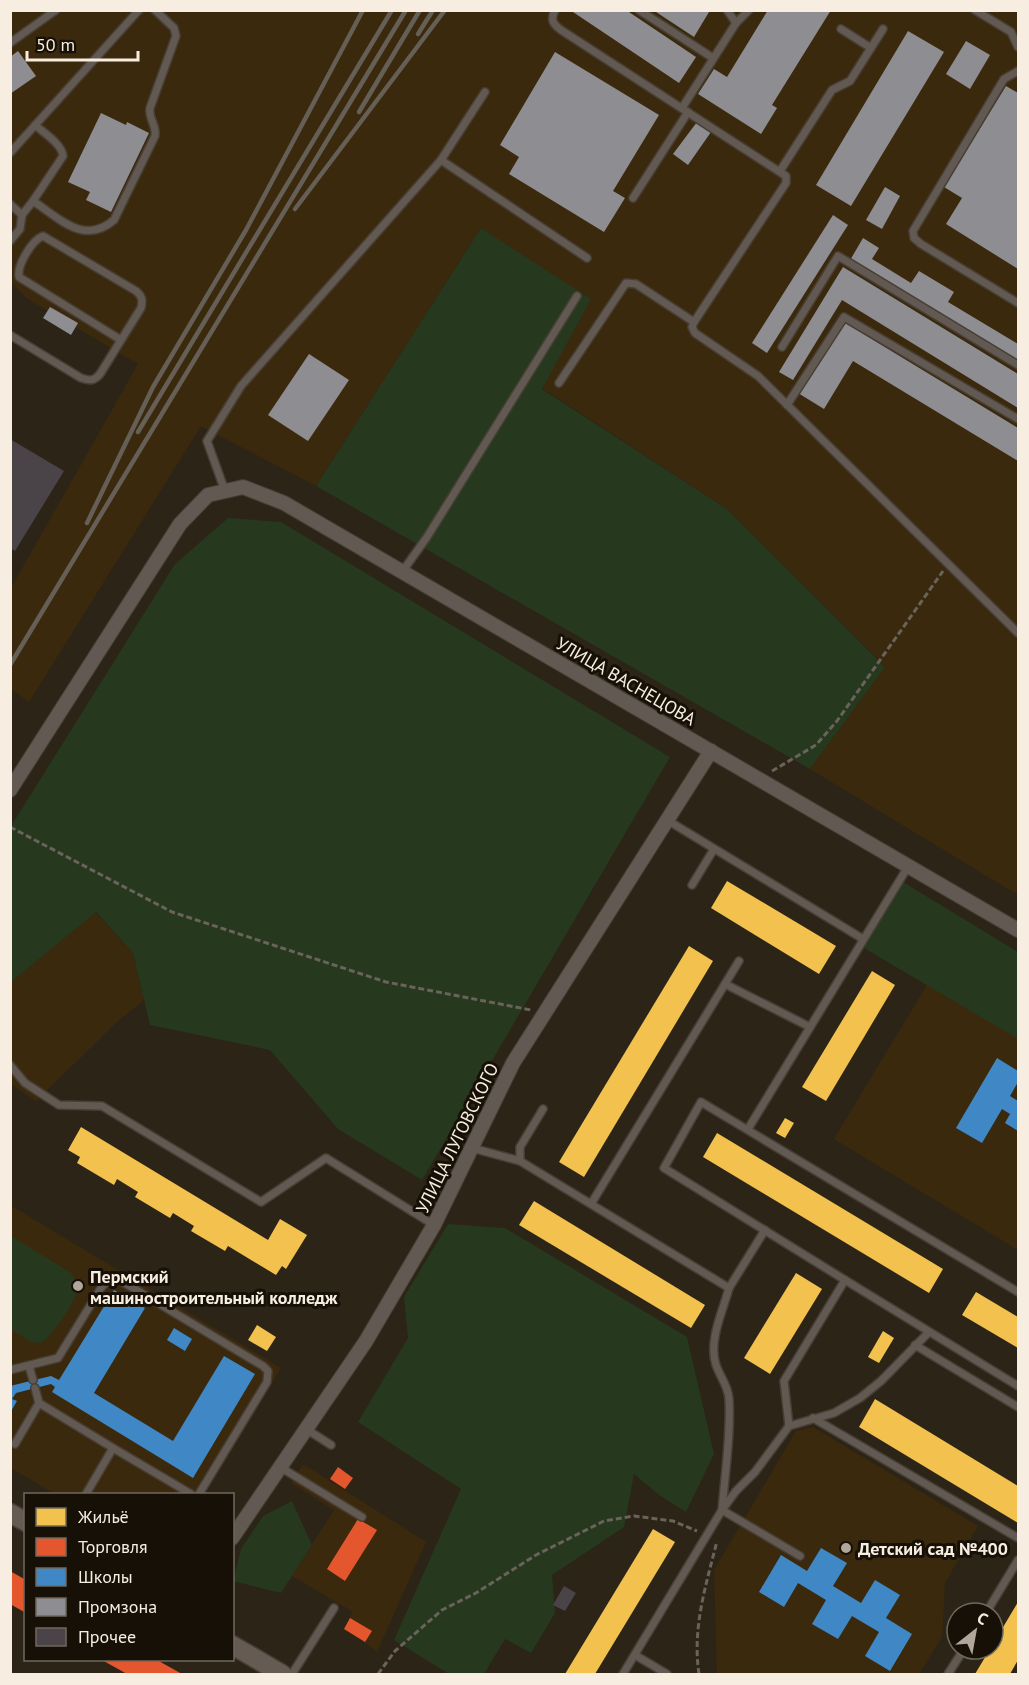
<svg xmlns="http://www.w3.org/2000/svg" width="1029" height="1685" font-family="'PT Sans',sans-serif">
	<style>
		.built { fill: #3b290d }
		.green { fill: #26381e }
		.homes { fill: #f2c14e }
		.shops { fill: #e4572e }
		.schools { fill: #3f88c5 }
		.industry { fill: #8d8d92 }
		.building { fill: #4a4347 }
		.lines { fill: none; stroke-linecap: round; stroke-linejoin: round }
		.lane-casing { stroke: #473f35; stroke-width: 10 }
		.street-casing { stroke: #473f35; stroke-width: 16 }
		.secondary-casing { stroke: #473f35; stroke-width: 21 }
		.path { stroke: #6a635b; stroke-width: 3; stroke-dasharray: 6 3; stroke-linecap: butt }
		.lane { stroke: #625a52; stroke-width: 7 }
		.street { stroke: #625a52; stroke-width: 14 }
		.secondary { stroke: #655b52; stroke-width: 18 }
		.rail { stroke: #655f56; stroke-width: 4.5 }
		.poi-dot { fill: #b0a79a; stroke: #161007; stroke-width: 2 }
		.labels { text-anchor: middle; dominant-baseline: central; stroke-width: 6; stroke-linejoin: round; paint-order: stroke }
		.street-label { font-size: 18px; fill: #f7ede0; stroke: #161007 }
		.poi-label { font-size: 18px; font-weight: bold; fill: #f7ede0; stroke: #161007; text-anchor: start }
	</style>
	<rect width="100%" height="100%" fill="#2c2417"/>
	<g class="built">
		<path d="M11,11H1018V895L810,769L885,666L727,509L542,388L481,228L316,486L201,426L29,702L11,689V588L138,364L26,298L11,282Z"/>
		<path d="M95,912L133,953L144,1000L118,1021L36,1101L11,1084V982Z"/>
		<path d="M939,965L1018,1012V1250L834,1139Z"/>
		<path d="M10,1205L281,1368L205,1494H55L11,1468Z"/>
		<path d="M813,1427L978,1526L945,1583L942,1637L919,1674H717L714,1570L796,1431Z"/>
		<path d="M303,1464L426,1542L377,1652L365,1642L344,1629L353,1612L292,1576L334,1510L291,1483Z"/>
	</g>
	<g class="green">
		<path d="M481,228L591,299L542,389L727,509L885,667L810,769L316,486Z"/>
		<path d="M228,518L281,522L670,757L422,1180L338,1129L270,1050L150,1025L133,953L96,912L11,982V826L175,564Z"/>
		<path d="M903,882L1018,952V1039L864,948Z"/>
		<path d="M448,1224L505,1228L687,1337L714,1454L686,1512L659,1495L634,1474L624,1527L552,1575L555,1613L531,1653L505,1639L484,1674H449L394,1640L461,1489L358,1422L408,1338L404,1297Z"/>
		<path d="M11,1236L71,1273C75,1279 78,1283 77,1290C76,1300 50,1341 40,1343C30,1344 19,1334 11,1329Z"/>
		<path d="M292,1501L312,1545L281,1593L233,1581L241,1549L263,1516Z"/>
	</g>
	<g class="homes">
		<path d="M727,881L836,946L819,974L711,908Z"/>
		<path d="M689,946L713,961L584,1177L559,1162Z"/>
		<path d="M872,971L895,985L826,1101L802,1087Z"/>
		<path d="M785,1118L794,1123L785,1138L776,1133Z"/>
		<path d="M81,1127L268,1240L280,1219L307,1235L286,1269L282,1266L276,1275L228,1246L225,1251L191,1231L194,1226L173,1213L170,1218L135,1197L138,1192L117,1179L114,1185L77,1163L80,1157L68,1150Z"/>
		<path d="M717,1133L943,1269L929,1293L703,1157Z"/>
		<path d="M534,1201L705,1305L691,1328L519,1225Z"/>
		<path d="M796,1273L822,1289L770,1374L744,1358Z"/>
		<path d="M976,1292L1018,1317V1348L962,1315Z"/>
		<path d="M257,1325L276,1337L267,1351L248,1340Z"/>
		<path d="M883,1331L894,1338L879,1363L868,1357Z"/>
		<path d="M875,1399L1018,1486V1523L859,1427Z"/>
		<path d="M653,1529L675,1542L595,1674H565Z"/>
		<path d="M1018,1602V1660L1010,1674H975L990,1649H993V1644Z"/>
	</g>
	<g class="shops">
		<path d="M338,1467L353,1478L345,1489L330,1479Z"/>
		<path d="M358,1519L377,1530L345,1581L327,1569Z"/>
		<path d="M10,1571L26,1580V1613L10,1604Z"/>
		<path d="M350,1618L372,1631L365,1642L344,1629Z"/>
		<path d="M102,1660H157L182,1674H127Z"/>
	</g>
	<g class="schools">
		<path d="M997,1058L1018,1071V1082L1010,1096L1018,1101V1131L1005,1123L1010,1114L1002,1109L982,1143L956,1128Z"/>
		<path d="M114,1290L145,1308L94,1393L173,1441L224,1356L255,1374L193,1478L52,1392L55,1387L51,1384L16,1393L12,1399L17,1401L10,1413V1386L51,1376L59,1380Z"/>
		<path d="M174,1328L192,1339L185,1351L167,1340Z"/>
		<path d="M821,1548L847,1563L833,1586L861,1603L875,1580L900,1595L886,1618L912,1634L890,1671L865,1656L879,1632L852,1616L838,1639L812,1624L826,1600L798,1583L784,1607L759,1592L781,1555L807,1571Z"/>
	</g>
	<g class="industry">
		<path d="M570,10H626L696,57L679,83Z"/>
		<path d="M653,10H707L709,12L694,37Z"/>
		<path d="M768,10H831L772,105L777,108L761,134L698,94L714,69L727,77Z"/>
		<path d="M908,31L944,52L851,206L816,185Z"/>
		<path d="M966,41L990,55L970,89L946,74Z"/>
		<path d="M18,51L36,76L10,94V57Z"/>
		<path d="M555,52L659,115L613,191L625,198L604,232L509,174L519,157L500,145Z"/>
		<path d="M1006,86L1018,93V269L946,224L962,198L944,187Z"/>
		<path d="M101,113L126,125L127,122L149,133L111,212L86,200L90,192L68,182Z"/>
		<path d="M697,122L711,132L688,165L673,154Z"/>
		<path d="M885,187L900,196L882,229L866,220Z"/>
		<path d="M833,215L848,225L767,353L752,343Z"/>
		<path d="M863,238L879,248L872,259L911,283L919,271L954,292L948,302L1018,344V364L849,262Z"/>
		<path d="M843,267L1018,374V408L842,300L793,380L779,372Z"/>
		<path d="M50,307L78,323L71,335L43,318Z"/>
		<path d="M842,321L1018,428V461L853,361L824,409L798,393Z"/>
		<path d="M309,354L349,380L308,441L268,415Z"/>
	</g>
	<g class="building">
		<path d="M10,439L64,471L15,551L10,548Z"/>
		<path d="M564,1586L576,1593L565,1611L553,1605Z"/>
	</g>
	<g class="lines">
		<g class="lane-casing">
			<g id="lane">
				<path d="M555,10C550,20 553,24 561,30L786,176V183L782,189L694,322L692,327L695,333L758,376L1018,633"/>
				<path d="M639,10L713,58"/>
				<path d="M727,10L736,23"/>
				<path d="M975,10L1011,32L1018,47"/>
				<path d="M841,29L871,48"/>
				<path d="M10,43L56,10"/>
				<path d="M1018,71L1004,79L913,231L914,238L921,244L1018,303"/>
				<path d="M682,108L736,23L749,10"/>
				<path d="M10,153L139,10"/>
				<path d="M441,160L587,258"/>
				<path d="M780,171L832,90L850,81L883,29"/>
				<path d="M633,198L688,112"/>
				<path d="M33,201L63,156C62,144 44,133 35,125"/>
				<path d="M10,204L22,215L33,201C59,218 84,246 114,220L155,136C157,125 148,119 150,108L176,36L174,28L155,10"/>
				<path d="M10,241L20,229L22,215"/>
				<path d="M10,335L81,378C90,381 94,381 100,374L141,308C143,300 142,296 136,291L43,236C32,240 17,265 19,277L121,340"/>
				<path d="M782,347L838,256L1018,365"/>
				<path d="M559,383L626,283L636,284L694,322"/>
				<path d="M787,405L844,317L1018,419"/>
				<path d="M225,491L207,441L241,386L441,160L485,92"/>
				<path d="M402,572L427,537L577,296"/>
				<path d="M667,820L863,939"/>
				<path d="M692,885L714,849"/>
				<path d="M725,984L810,1027"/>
				<path d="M10,1065L25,1083L59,1105L102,1106L261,1202L326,1158L434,1225"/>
				<path d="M748,1129L909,865"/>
				<path d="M472,1148L520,1161L729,1288C723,1311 708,1341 716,1365C720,1377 728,1385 729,1399C731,1435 725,1473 722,1510L800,1556"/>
				<path d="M520,1161V1147L543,1109"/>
				<path d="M591,1204L739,961"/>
				<path d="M845,1280L664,1168L701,1102L1018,1292"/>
				<path d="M729,1288L765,1230"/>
				<path d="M915,1345L1018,1407"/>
				<path d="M29,1366L33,1380"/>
				<path d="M10,1370L58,1358L101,1288C108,1279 112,1279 123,1282L263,1366L268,1371L267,1382L199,1494"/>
				<path d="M35,1388L39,1403L113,1448L86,1494"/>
				<path d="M813,1418L1018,1538"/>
				<path d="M789,1426L784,1381L845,1280L1018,1386"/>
				<path d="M306,1429L331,1445"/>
				<path d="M15,1444L39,1403"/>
				<path d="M113,1448L191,1494"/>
				<path d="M280,1467L362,1517"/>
				<path d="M986,1613L1018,1560"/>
				<path d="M635,1655L667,1674"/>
				<path d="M292,1674L334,1608"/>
				<path d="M623,1674L722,1510L736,1491L755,1472L789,1426L834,1413L860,1398L881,1381L929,1332"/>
				<path d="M948,1674L964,1649"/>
			</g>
		</g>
		<g class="street-casing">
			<g id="street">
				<path d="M10,790L180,524L208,495L243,487L284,503L1018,930"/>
				<path d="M232,1538L366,1341L434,1225L513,1063L711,751"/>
			</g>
		</g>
		<g class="secondary-casing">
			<g id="secondary">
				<path d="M10,1513L26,1522"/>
				<path d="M232,1645L282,1674"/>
			</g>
		</g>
		<g class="path">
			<path d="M772,771L816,745L837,721L943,571"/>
			<path d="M10,827L172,912L386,982L531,1010"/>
			<path d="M378,1674L395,1651L442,1610L476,1593L536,1555L604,1521L634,1516L673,1521L697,1531"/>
			<path d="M699,1674C692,1628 706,1585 717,1541"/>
		</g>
		<use href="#lane" class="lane"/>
		<use href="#street" class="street"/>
		<use href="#secondary" class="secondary"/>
		<g class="rail">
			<path d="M418,34L433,10"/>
			<path d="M359,112L420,10"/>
			<path d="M295,209L445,10"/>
			<path d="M138,432L392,10"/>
			<path d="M87,523L153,387L246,230L363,10"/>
			<path d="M10,665L406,10"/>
		</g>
	</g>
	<g class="poi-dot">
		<circle cx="78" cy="1286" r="6"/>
		<circle cx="846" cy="1548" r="6"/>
	</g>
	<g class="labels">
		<g class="street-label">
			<text transform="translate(626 681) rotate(30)">УЛИЦА ВАСНЕЦОВА</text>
			<text transform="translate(457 1138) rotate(-64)">УЛИЦА ЛУГОВСКОГО</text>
		</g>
		<g class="poi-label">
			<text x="90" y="1276">Пермский<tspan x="90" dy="21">машиностроительный колледж</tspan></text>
			<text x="858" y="1548">Детский сад №400</text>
		</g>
	</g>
	<rect width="1029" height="1685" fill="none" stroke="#f7ede0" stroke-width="24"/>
	<rect x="24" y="1493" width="210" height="168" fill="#161007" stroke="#70685e" stroke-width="1.5"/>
	<rect x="36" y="1508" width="30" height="18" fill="#f2c14e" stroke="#70685e" stroke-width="1.5"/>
	<text x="78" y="1523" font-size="18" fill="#f7ede0">Жильё</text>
	<rect x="36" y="1538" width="30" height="18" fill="#e4572e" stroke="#70685e" stroke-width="1.5"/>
	<text x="78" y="1553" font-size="18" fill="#f7ede0">Торговля</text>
	<rect x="36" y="1568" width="30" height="18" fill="#3f88c5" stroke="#70685e" stroke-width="1.5"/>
	<text x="78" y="1583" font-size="18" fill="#f7ede0">Школы</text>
	<rect x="36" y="1598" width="30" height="18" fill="#8d8d92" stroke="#70685e" stroke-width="1.5"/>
	<text x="78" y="1613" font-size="18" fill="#f7ede0">Промзона</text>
	<rect x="36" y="1628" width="30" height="18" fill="#4a4347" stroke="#70685e" stroke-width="1.5"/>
	<text x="78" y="1643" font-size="18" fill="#f7ede0">Прочее</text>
	<g transform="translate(975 1631) rotate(31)"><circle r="28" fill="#161007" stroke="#70685e" stroke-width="1.5"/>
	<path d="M0-4.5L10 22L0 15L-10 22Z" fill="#b0a79a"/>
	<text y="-9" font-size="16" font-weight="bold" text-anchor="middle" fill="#f7ede0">С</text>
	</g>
	<path d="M27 51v9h111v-9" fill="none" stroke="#f7ede0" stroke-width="3"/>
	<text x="36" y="51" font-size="18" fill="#f7ede0" stroke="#161007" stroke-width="4.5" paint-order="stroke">50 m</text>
</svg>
